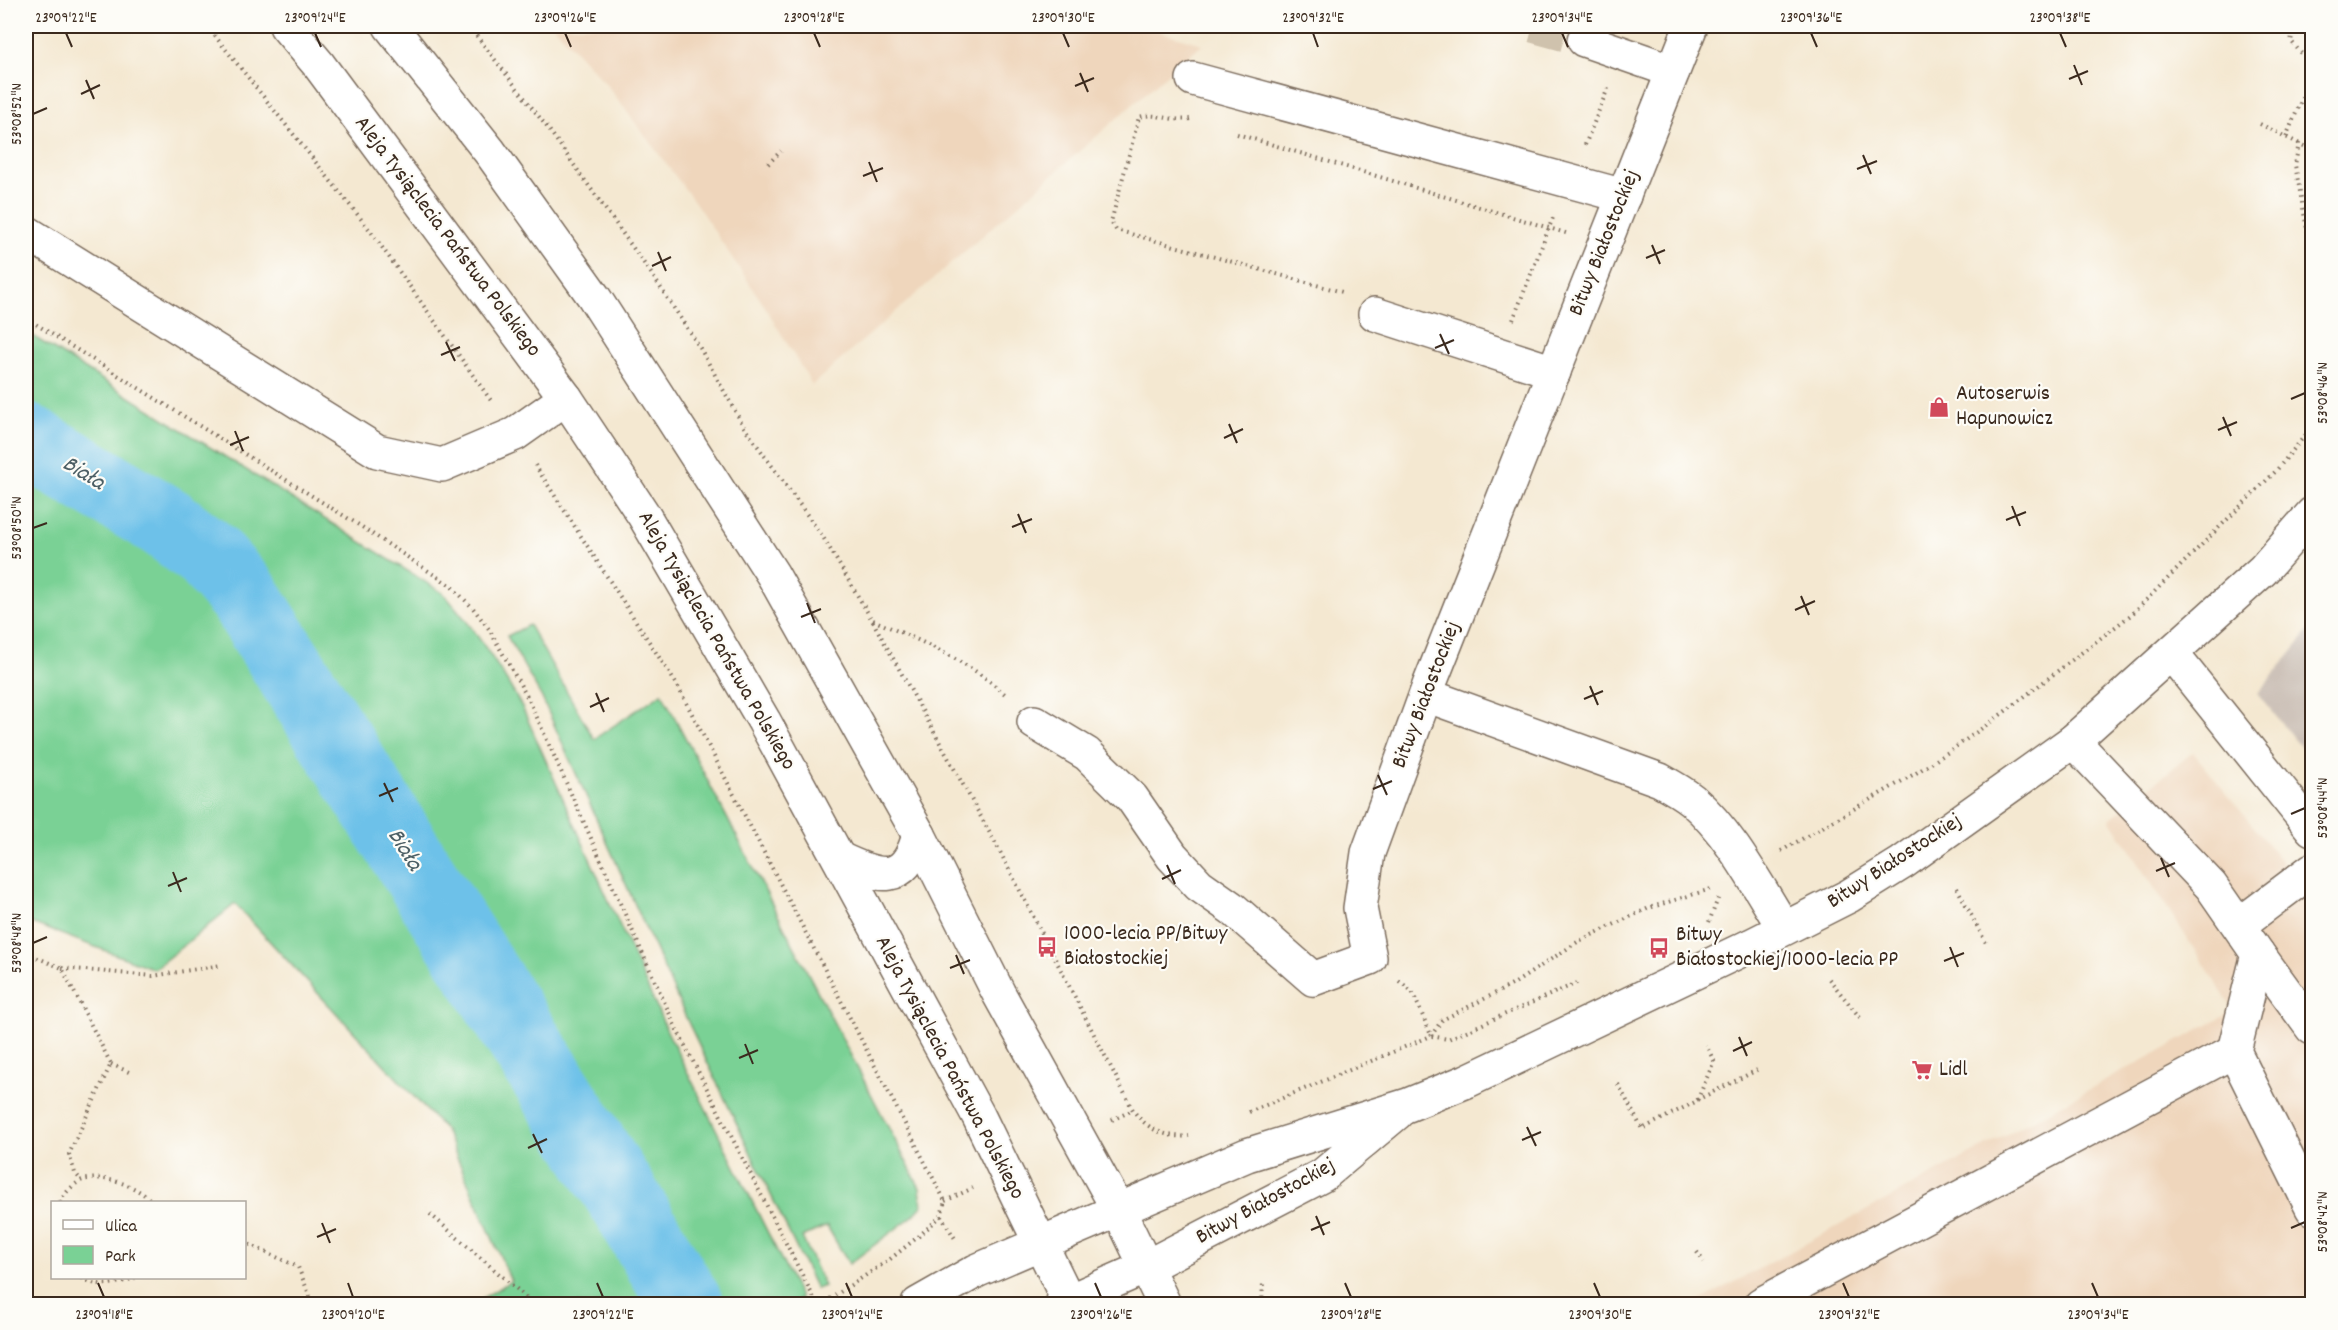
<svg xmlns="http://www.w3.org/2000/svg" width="2338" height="1330" font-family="Dekko,sans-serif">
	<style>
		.built { fill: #efd6bc }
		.industrial { fill: #cdc2b9 }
		.green { fill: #7ad195; stroke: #5a7e5a; stroke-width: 1.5 }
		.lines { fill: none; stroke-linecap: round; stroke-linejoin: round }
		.river { stroke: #6dc1e9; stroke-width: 74 }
		.minor-tunnel { stroke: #cfc2ad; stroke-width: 33; stroke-dasharray: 33 16; stroke-linecap: butt }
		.minor-casing { stroke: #7c6c5d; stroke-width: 36 }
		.major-casing { stroke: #7c6c5d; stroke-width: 36 }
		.path { stroke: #7c6c5d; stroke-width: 4; stroke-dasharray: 1.5 4.5; stroke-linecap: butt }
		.minor { stroke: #fff; stroke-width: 33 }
		.major { stroke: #fff; stroke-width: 33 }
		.ticks { fill: none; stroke: #3b2a1e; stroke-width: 2 }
		.labels { text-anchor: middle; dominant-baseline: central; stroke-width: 4.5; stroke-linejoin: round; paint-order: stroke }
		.street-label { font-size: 22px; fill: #3b2a1e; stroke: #fdfcf7 }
		.poi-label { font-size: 22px; fill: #3b2a1e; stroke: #fdfcf7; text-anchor: start }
		.water-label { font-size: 24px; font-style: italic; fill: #4c5f65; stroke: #fdfcf7 }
		.neatline { fill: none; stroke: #3b2a1e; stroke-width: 2 }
		.ticks-label { font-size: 15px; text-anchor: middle; fill: #3b2a1e }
	</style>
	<rect width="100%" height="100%" fill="#fdfcf7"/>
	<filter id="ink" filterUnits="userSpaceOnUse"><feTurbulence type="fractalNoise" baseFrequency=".0167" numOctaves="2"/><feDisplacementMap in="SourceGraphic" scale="12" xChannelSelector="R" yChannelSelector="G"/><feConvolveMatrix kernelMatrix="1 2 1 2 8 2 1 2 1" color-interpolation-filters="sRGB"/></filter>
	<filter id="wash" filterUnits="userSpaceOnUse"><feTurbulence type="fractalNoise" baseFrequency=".008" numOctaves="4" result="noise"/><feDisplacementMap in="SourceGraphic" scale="24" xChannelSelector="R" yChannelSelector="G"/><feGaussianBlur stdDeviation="1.35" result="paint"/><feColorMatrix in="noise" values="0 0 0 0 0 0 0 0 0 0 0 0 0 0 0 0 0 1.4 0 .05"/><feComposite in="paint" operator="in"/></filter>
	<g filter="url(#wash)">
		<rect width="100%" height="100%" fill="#f4e8d1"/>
		<g class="built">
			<path d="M553,26H1142L1202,44L812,385L764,305L694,201L607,85Z"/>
			<path d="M2193,752L2312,899V1304H1694L2234,1011L2110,819Z"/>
		</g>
		<path class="industrial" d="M2312,627V761L2258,694Z"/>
		<g class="green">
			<path d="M26,332L443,593C475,628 499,666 522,707L668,1033L801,1299L791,1304H484L483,1298L511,1281L445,1130L235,904L154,969L26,921Z"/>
			<path d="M529,625L594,739L662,693L920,1188L922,1206L913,1216L849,1264L827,1226L802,1237L824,1286L816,1289L688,1022L542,698L507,636Z"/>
		</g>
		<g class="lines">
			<path class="river" d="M26,440L165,522L207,554L244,596L628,1205L686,1304"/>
		</g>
	</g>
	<g filter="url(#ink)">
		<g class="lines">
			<path class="minor-tunnel" d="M1533,26L1584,40"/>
			<g class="minor-casing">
				<g id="minor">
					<path d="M1584,40L1673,71"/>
					<path d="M1193,79L1624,196"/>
					<path d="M26,232L377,451L442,465L515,434L566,398"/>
					<path d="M1375,314L1554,372"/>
					<path d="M2172,654L2312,829"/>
					<path d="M1426,695L1660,780C1671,786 1682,792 1692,800C1731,834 1757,885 1784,928"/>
					<path d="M1034,722L1087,754L1132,798L1172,856L1199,885L1233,909L1313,979L1370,958L1360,908L1368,853L1430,683L1691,26"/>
					<path d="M2073,741L2211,886L2258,954L2234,1051L2312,1208"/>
					<path d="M2239,925L2312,870"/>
					<path d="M2258,954L2312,1028"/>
					<path d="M918,1304L976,1271L1247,1155L1408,1105L1467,1081L1752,945L1849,896L1902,863L2073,741L2263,570L2312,514"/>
					<path d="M1062,1304L1146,1267L1323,1175L1397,1113"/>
					<path d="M1761,1304L2234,1051"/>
				</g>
			</g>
			<g class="major-casing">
				<g id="major">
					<path d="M286,26L319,65L566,398L643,514L764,721L978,1115L1070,1304"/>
					<path d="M390,26L490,152L594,297L773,575L919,835L999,994L1119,1211L1164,1304"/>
					<path d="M840,859C880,878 905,886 919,835"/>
				</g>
			</g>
			<g class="path">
				<path d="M207,26L369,229L492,402"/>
				<path d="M469,26L547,127L653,276L700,348L744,427L823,537L872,620L997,846L1133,1110C1145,1128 1167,1139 1189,1136"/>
				<path d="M2294,26L2291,41L2312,66"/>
				<path d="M1190,119C1172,122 1155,112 1139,117L1111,222L1116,230L1346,293"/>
				<path d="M2260,124L2312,150"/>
				<path d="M1237,134L1569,234"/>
				<path d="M2286,137L2312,75"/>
				<path d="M2299,143L2295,165L2312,256"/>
				<path d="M1585,145L1608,88"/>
				<path d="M768,164L781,151"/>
				<path d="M26,318L362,527L451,586L473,608L489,629L530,702L676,1028L817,1304"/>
				<path d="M1513,320L1554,215"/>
				<path d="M535,465L677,685L945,1201L941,1216L919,1236L889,1260L822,1304"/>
				<path d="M873,620C920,641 968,660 1006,695"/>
				<path d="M1781,851L1916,773L1953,749L2003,713L2132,614L2275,472L2312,427"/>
				<path d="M1957,888L1986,943"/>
				<path d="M1709,922L1719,896"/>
				<path d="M26,953L62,968L111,1064L69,1154L75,1173L81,1180"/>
				<path d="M62,968L153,976L222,965"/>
				<path d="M1829,979L1862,1020"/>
				<path d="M1399,981L1412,991L1431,1035"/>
				<path d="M1431,1036L1442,1020L1512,985L1579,941L1649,908L1714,888"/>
				<path d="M111,1064L131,1073"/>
				<path d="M1618,1084L1642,1129L1697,1101L1714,1061L1706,1045"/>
				<path d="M1697,1100L1757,1070"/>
				<path d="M1249,1112L1431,1036L1448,1039L1577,983"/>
				<path d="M1112,1120L1133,1110"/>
				<path d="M945,1201L973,1188"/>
				<path d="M60,1202C63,1195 75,1182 83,1180C104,1174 139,1186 152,1202"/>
				<path d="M430,1214L534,1304"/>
				<path d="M941,1216L956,1240"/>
				<path d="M244,1242L298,1267L313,1304"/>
				<path d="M1697,1252L1704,1262"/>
				<path d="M82,1278C97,1289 119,1283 135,1278"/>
				<path d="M1262,1304L1263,1282"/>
			</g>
			<use href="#minor" class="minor"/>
			<use href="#major" class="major"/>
		</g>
	</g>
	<path class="ticks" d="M66,33L72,47M315,33L321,47M565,33L571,47M814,33L820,47M1063,33L1069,47M1313,33L1318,47M1562,33L1568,47M1811,33L1817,47M2060,33L2066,47M2074,65L2082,85M1080,73L1088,92M2069,79L2088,71M86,80L94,99M1075,86L1094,78M81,94L100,85M33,114L47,108M1863,155L1871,174M869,162L877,182M1857,169L1877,161M863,176L883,168M1652,245L1660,264M658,252L666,271M1646,258L1665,250M652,266L671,257M1440,334L1449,354M446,342L455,361M1435,348L1454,340M441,355L460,347M2291,399L2305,393M2223,417L2231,436M1229,424L1237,443M2218,430L2237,422M235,431L243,451M1224,438L1243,429M230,445L249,437M2012,506L2020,526M1018,514L1026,533M2006,520L2026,512M1012,527L1032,519M33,528L47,523M1801,596L1809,615M807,603L815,623M1795,610L1815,601M801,617L821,609M1590,686L1598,705M596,693L604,712M1584,699L1603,691M590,707L609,698M1378,775L1387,795M384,783L393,802M1373,789L1392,781M379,796L398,788M2291,814L2305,808M2161,858L2169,877M1167,865L1175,884M2156,871L2175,863M173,872L181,892M1162,879L1181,870M168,886L187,878M33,943L47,937M1950,947L1958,967M956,955L964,974M1944,961L1964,953M950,968L970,960M1739,1037L1747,1056M745,1044L753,1064M1733,1051L1752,1042M739,1058L758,1050M1527,1127L1536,1146M533,1134L542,1153M1522,1140L1541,1132M528,1148L547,1139M1316,1216L1324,1235M322,1223L330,1243M2291,1228L2305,1222M1311,1230L1330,1222M317,1237L336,1229M98,1283L104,1297M348,1283L353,1297M597,1283L603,1297M846,1283L852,1297M1095,1283L1101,1297M1345,1283L1351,1297M1594,1283L1600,1297M1843,1283L1849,1297M2092,1283L2098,1297"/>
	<defs>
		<g id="shop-bare" transform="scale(1.62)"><path d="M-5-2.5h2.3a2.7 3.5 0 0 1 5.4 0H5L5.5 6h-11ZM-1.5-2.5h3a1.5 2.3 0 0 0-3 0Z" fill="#d1495b" stroke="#fdfcf7" stroke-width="2.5" paint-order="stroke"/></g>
		<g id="bus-bare" transform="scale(1.62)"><path d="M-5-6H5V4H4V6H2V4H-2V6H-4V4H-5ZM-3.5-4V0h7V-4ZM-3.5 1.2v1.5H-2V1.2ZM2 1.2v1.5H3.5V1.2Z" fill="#d1495b" stroke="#fdfcf7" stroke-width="2.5" paint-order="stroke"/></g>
		<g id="supermarket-bare" transform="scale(1.62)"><path d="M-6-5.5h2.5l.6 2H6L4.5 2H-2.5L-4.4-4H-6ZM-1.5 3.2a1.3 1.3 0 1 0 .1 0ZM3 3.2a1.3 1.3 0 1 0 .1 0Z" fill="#d1495b" stroke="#fdfcf7" stroke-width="2.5" paint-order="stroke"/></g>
	</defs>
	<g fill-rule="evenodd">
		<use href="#shop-bare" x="1939" y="407"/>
		<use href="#bus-bare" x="1047" y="947"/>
		<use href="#bus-bare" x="1659" y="948"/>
		<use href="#supermarket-bare" x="1922" y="1070"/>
	</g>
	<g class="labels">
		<g class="street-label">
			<text transform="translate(447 237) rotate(53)">Aleja Tysiąclecia Państwa Polskiego</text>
			<text transform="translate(1605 243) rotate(-68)">Bitwy Białostockiej</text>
			<text transform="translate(716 641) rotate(60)">Aleja Tysiąclecia Państwa Polskiego</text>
			<text transform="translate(1427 695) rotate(-69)">Bitwy Białostockiej</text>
			<text transform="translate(1895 862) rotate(-33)">Bitwy Białostockiej</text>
			<text transform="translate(949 1068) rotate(62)">Aleja Tysiąclecia Państwa Polskiego</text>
			<text transform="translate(1266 1202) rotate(-29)">Bitwy Białostockiej</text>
		</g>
		<g class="poi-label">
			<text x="1956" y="394">Autoserwis<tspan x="1956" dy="25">Hapunowicz</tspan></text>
			<text x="1064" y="934">1000-lecia PP/Bitwy<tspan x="1064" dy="25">Białostockiej</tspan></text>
			<text x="1676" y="935">Bitwy<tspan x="1676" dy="25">Białostockiej/1000-lecia PP</tspan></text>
			<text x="1939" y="1070">Lidl</text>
		</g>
		<g class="water-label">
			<text transform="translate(83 474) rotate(31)">Biała</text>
			<text transform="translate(404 850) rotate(58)">Biała</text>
		</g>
	</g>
	<rect width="2338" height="1330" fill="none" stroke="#fdfcf7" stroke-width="66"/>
	<rect x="51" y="1201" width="195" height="78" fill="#fdfcf7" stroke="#afa8a0" stroke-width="1.5"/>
	<rect x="63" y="1220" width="30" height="9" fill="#ffffff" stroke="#afa8a0" stroke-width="1.5"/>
	<text x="105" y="1231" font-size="18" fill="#3b2a1e">Ulica</text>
	<rect x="63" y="1246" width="30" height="18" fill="#7ad195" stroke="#afa8a0" stroke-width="1.5"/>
	<text x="105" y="1261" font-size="18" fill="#3b2a1e">Park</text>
	<rect x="33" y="33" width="2272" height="1264" class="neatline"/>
	<g class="ticks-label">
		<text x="66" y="22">23°09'22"E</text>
		<text x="315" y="22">23°09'24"E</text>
		<text x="565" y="22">23°09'26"E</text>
		<text x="814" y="22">23°09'28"E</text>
		<text x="1063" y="22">23°09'30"E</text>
		<text x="1313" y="22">23°09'32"E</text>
		<text x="1562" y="22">23°09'34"E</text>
		<text x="1811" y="22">23°09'36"E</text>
		<text x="2060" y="22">23°09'38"E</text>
		<text transform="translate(16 114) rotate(-90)" y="5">53°08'52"N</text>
		<text transform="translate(2322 393) rotate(-90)" y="5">53°08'46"N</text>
		<text transform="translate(16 528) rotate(-90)" y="5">53°08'50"N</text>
		<text transform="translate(2322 808) rotate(-90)" y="5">53°08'44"N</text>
		<text transform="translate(16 943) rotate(-90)" y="5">53°08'48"N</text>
		<text transform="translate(2322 1222) rotate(-90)" y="5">53°08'42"N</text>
		<text x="104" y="1319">23°09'18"E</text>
		<text x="353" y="1319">23°09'20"E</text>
		<text x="603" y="1319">23°09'22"E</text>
		<text x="852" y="1319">23°09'24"E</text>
		<text x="1101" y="1319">23°09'26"E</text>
		<text x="1351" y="1319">23°09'28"E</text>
		<text x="1600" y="1319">23°09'30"E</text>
		<text x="1849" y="1319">23°09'32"E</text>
		<text x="2098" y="1319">23°09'34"E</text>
	</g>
</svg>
